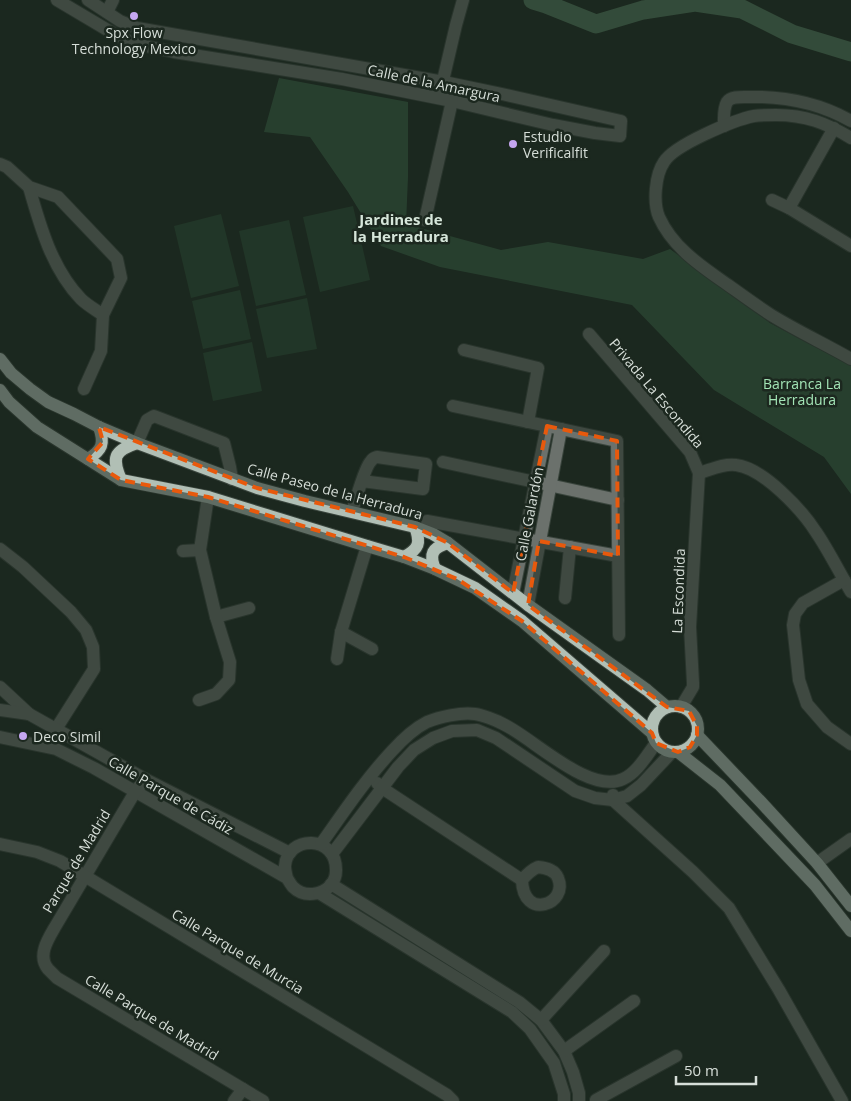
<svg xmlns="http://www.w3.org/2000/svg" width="851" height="1101" font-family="'Open Sans',sans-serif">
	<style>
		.green { fill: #294833 }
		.forest { fill: #365c42 }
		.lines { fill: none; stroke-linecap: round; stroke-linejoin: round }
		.river { stroke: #50775b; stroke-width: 19 }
		.minor-casing { stroke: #3a453d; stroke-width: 14 }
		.major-casing { stroke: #3a453d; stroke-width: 14 }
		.minor { stroke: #6b716c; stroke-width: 12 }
		.major { stroke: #b1bfb5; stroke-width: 12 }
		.marked { fill: none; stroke: #e8590c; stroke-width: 4; stroke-dasharray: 10 6; stroke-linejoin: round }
		.poi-dot { fill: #c5a6f0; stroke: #1c281f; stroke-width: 2 }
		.labels { text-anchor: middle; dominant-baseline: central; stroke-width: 5; stroke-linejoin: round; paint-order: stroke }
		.poi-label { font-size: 14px; fill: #d6ded8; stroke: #1c281f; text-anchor: start }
		.street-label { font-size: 14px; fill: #d6ded8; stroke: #1c281f }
		.park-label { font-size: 14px; fill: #a3e4b6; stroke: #1c281f }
		.neighbourhood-label { font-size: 15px; font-weight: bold; fill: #d6e6da; stroke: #1c281f }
	</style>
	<rect width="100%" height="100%" fill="#1c281f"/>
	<g class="green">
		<path d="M353,206L370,280L320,292L303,217Z"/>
		<path d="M221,214L239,286L191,298L174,226Z"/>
		<path d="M289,220L306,295L256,306L239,231Z"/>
		<path d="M240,290L251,339L203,349L192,301Z"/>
		<path d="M307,298L317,349L267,358L256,309Z"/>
		<path d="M252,342L262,391L213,401L203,353Z"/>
	</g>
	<path class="forest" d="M279,78L408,102V177L406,224L501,250L548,242L643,259L670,249L770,323L851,366V494L824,457L714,390L632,305L440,267L381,246L348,192L310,137L264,132Z"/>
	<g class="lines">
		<path class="river" d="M533,0L546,4L596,24L643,10L695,2L742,9L792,34L851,52"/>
		<g class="minor-casing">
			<g id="minor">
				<path d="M57,0L121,38L136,44L174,52L342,79L452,101L553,125L595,133L620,136L621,121L502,94L444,82L137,28L120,21L88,0"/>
				<path d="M107,12L113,0"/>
				<path d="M441,89L456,25L463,0"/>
				<path d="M724,126C724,118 723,109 727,102C731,96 742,97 749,97C785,96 819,103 851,121"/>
				<path d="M834,128L789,208L851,246"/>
				<path d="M851,138C826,123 806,115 776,115C769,115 761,115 754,116C734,120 674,145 664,162C655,175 653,203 659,217C673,248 701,266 728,285C742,295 757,306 771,315C797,331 825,344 851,359"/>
				<path d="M0,164L7,167L29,187L58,197L117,259L121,278L103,315L101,351L84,389"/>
				<path d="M29,187C40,226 52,269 81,299C87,305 96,310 103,315"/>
				<path d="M772,200L789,208"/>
				<path d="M425,220L452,101"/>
				<path d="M589,334L690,452L699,473L690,627L693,683V687L681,707"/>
				<path d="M464,350L538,368L528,422"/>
				<path d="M453,406L617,441L619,635"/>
				<path d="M137,443L147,420L154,416L224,443L230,467L232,479"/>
				<path d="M443,462L618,500"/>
				<path d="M699,473C710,470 724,463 736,465C763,468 802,510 816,532C829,551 839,572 851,592"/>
				<path d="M352,511C356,501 364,468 371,461C373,458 374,458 377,457L426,464L423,489L362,481"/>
				<path d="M427,521L618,556"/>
				<path d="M0,549L23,567L71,612L86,630L93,647L94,669L56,729"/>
				<path d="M183,551L200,550"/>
				<path d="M844,580L803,603L795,614L793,625L799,680L807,704L827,727L851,744"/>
				<path d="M513,593L547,426"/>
				<path d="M565,598L570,547"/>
				<path d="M528,605L561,429"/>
				<path d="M216,617L249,608"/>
				<path d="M341,632L372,649"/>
				<path d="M337,659L341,632L367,546"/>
				<path d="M0,687L29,714"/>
				<path d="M199,700L216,694L229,680L230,662L216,617L200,550L208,497"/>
				<path d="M0,710L29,714L145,779L290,853"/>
				<path d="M0,737L56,749L94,768L287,878C289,881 291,885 293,887C304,898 322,895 331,885C334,881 336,875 336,871C337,834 287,835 285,866C285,870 286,874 287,878"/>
				<path d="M145,779L135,792L55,927C48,939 37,956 48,969C51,972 54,975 57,978L263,1101"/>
				<path d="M377,783L382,788L522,880"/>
				<path d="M613,795V800L693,872L729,908L779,990L842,1101"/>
				<path d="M0,844L37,852L60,861L447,1095L453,1101"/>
				<path d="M321,844C343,813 365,780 392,751C402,740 413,729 427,722C439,717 461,712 475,714C482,715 496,720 503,724C533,738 589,795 623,779C637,773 647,755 656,743"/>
				<path d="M332,854L398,767L414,750L433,738L452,731L477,730L496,738L575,791L595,798L613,800L627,796L641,785L672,752"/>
				<path d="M817,863L851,839"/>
				<path d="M538,867C547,868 555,870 558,878C569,904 523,921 522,880C527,874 531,870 538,867Z"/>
				<path d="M331,884L519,1002L541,1020L564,1051L573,1072L579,1093V1101"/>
				<path d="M319,893L512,1012L530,1029L554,1063L564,1094V1101"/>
				<path d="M541,1020L604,951"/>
				<path d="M564,1051L634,1001"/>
				<path d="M596,1100L676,1056"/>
				<path d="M234,1101L243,1089"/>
			</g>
		</g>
		<g class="major-casing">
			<g id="major">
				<path d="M0,359L11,373L30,389L48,402L74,414L99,427L137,443L257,488L305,501L415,527L433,534L448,543L528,605L647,690L667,707"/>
				<path d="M0,390L9,402L37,427L121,480L208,497L367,546L404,557L435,569L475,588L522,621L652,733"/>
				<path d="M88,459C102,450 105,444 99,427"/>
				<path d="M121,480C112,458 113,451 137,443"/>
				<path d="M404,557C419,549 421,543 415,527"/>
				<path d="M435,569C429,554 432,548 448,543"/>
				<circle cx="675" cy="729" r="23"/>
				<path d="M697,735L761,802L817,863L851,906"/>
				<path d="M678,752L720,785L815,885L851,931"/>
			</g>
		</g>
		<use href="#minor" class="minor"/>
		<use href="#major" class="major"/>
	</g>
	<path d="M0 0H851V1101H0ZM547,426L617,441L618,556L539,541L528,605L667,707L689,711L697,726V735L690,747L678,752L656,743L652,733L522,621L457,579L404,557L208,497L121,480L88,459L103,442L99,427L257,488L415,527L448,543L513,593Z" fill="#1c281f" fill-opacity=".55" fill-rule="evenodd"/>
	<path class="marked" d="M547,426L617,441L618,556L539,541L528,605L667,707L689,711L697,726V735L690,747L678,752L656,743L652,733L522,621L457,579L404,557L208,497L121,480L88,459L103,442L99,427L257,488L415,527L448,543L513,593Z"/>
	<g class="poi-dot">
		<circle cx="134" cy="16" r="5"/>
		<circle cx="513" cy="144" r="5"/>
		<circle cx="23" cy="736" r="5"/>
	</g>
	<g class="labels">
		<g class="poi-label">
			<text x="134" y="32" text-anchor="middle">Spx Flow<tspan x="134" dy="16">Technology Mexico</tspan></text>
			<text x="523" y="136">Estudio<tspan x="523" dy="16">Verificalfit</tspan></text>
			<text x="33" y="736">Deco Simil</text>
		</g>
		<g class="street-label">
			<text transform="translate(434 83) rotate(12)">Calle de la Amargura</text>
			<text transform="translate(657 393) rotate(50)">Privada La Escondida</text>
			<text transform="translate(335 491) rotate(15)">Calle Paseo de la Herradura</text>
			<text transform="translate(529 514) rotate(-79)">Calle Galardón</text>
			<text transform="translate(678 591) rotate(-88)">La Escondida</text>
			<text transform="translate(171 795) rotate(30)">Calle Parque de Cádiz</text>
			<text transform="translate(76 861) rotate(-59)">Parque de Madrid</text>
			<text transform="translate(238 951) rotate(31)">Calle Parque de Murcia</text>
			<text transform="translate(152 1017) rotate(31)">Calle Parque de Madrid</text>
		</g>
		<g class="park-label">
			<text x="802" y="383">Barranca La<tspan x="802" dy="16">Herradura</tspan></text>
		</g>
		<g class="neighbourhood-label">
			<text x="401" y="219">Jardines de<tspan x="401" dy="17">la Herradura</tspan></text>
		</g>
	</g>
	<path d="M676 1076v8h80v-8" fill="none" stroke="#d6ded8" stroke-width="2.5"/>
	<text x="684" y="1076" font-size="15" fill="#d6ded8" stroke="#1c281f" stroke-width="4" paint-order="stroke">50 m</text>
</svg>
